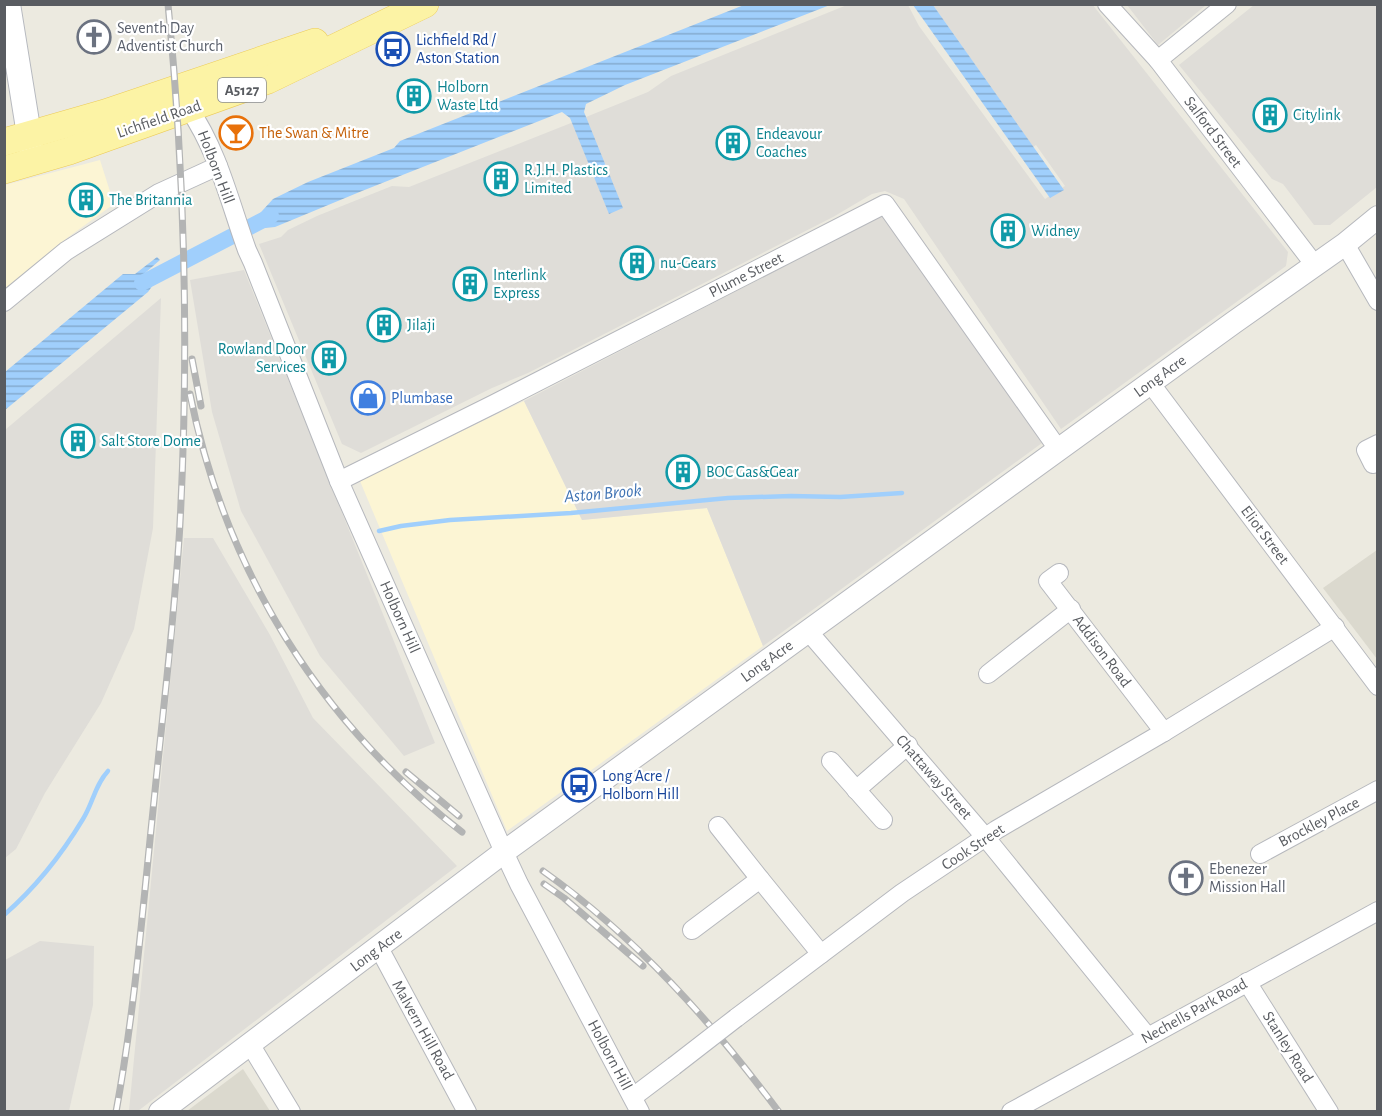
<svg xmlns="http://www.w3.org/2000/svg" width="1382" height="1116" font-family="'Alegreya Sans',sans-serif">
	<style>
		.commercial { fill: #fcf5d4 }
		.industrial { fill: #dfddd8 }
		.education { fill: #dbd9ce }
		.water { fill: url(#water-rules) }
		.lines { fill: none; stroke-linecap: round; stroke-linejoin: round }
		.stream { stroke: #a0cffc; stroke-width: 4.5 }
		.canal { stroke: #a0cffc; stroke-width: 16 }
		.minor-casing { stroke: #b6b8bd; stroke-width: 20 }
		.tertiary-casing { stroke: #b6b8bd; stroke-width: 24 }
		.secondary-casing { stroke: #b6b9bf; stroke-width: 26 }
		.primary-casing { stroke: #eccb59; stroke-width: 28 }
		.minor { stroke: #fff; stroke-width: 18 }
		.tertiary { stroke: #fff; stroke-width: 22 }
		.secondary { stroke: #fff; stroke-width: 24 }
		.primary { stroke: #fcf3a5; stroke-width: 27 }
		.rail-casing { stroke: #b3b4b4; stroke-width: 7 }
		.rail { stroke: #fff; stroke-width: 4.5; stroke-dasharray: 14; stroke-linecap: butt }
		.minor-bridge-casing { stroke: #b6b8bd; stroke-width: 20; stroke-linecap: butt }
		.minor-bridge { stroke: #fff; stroke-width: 18 }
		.labels { text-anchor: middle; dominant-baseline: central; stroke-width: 4.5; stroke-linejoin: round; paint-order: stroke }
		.shield { fill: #fff; stroke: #8b8d90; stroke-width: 1.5 }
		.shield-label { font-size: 15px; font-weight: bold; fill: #595c61 }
		.worship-label { font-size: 16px; fill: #5b616d; stroke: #fff; text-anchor: start }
		.transit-label { font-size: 16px; fill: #164399; stroke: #fff; text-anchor: start }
		.culture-label { font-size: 16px; fill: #0d838f; stroke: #fff; text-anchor: start }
		.street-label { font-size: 16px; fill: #595c61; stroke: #fff }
		.food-label { font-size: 16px; fill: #c56008; stroke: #fff; text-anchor: start }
		.shop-label { font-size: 16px; fill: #366cbe; stroke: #fff; text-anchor: start }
		.water-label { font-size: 18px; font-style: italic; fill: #4174b4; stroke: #fff }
	</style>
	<defs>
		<pattern id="water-rules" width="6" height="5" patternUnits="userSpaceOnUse" patternTransform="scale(1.5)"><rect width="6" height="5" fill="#a0cffc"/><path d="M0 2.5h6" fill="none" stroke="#85abcf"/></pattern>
	</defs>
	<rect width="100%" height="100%" fill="#eceae0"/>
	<g class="commercial">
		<path d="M100,160L114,204L67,238L5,295V185Z"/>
		<path d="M524,401L582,520L707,508L763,646L507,831L360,481Z"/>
	</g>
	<g class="industrial">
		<path d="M1092,4L1288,252L1286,266L1061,429L904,199L885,191L872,194L833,217L528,373L492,388L361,453L342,444L259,244L281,237L288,230L317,216L392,186L409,187L571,123L648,92L671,76L847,5H908L919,26L1045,199L1065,186L1036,145L1033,147L933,5Z"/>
		<path d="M1127,5H1206L1158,45Z"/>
		<path d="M1254,5H1377V187L1330,225H1314L1283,184L1272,179L1179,65Z"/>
		<path d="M883,215L1042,443L763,646L707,508L582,520L524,401Z"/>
		<path d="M244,270L435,743L404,756L320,656L241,511L212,412L190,280Z"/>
		<path d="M161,298L153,528L134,629L101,703L45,793L16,849L5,858V430Z"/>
		<path d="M184,538H213L270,635L313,718L457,866L138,1111H129Z"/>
		<path d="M40,941L94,946L93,1005L69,1111H5V960Z"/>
	</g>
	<g class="education">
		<path d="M1377,550V659L1323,588Z"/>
		<path d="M243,1069L270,1111H187Z"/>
	</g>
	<g class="water">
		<path d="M744,5H830L625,85L586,104L584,112L623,208L609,214L570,118L562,112L362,191L275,227L254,229L252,222L273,199L308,182L394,148L400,141Z"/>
		<path d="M913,5H933L1064,190L1050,198Z"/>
		<path d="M157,257L160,260L145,273L162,272L148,292L5,410V372L123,274H135Z"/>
	</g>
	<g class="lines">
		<g class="stream">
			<path d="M379,531L401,526L450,520L571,513L728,498L791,496L840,497L902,493"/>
			<path d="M4,915C35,888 62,854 83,819C93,803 95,785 108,771"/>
		</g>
		<path class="canal" d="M142,283L271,216"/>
		<g class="minor-casing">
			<g id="minor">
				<path d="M1107,4L1158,60L1314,264"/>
				<path d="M1158,60L1227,4"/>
				<path d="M189,109C218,151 230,203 247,250L253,263L339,481L504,852L519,884L640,1112"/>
				<path d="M1345,244L1378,301"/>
				<path d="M4,302L66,251L159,193L218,166"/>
				<path d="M1151,384L1378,686"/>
				<path d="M1373,464L1366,450L1378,444"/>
				<path d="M339,481L494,404L885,204L1058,449"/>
				<path d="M1059,573L1048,581L1164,732"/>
				<path d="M808,631L986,838L1147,1036"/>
				<path d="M988,674L1071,609"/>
				<path d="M831,761L883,820"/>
				<path d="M856,790L908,745"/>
				<path d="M718,826L760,879"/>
				<path d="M1260,854L1378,790"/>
				<path d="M692,930L760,879L821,954"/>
				<path d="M379,948L467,1112"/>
				<path d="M1247,982L1329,1112"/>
				<path d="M736,1018L902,893L996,830L1164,732L1335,627"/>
				<path d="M250,1044L291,1112"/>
				<path d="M633,1097L674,1066"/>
				<path d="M1011,1112L1378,911"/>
			</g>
		</g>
		<g class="tertiary-casing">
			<path id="tertiary" d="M160,1112L504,852L658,740L1233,323L1345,244L1378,217"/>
		</g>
		<g class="secondary-casing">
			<path id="secondary" d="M8,4L32,153"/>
		</g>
		<g class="primary-casing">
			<g id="primary">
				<path d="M4,142L105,113L315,42"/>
				<path d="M4,170L69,151L268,80L425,4"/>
			</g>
		</g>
		<use href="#minor" class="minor"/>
		<use href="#tertiary" class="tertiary"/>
		<use href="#secondary" class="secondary"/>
		<use href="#primary" class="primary"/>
		<g class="rail-casing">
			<g id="rail">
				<path d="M192,359L201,406"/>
				<path d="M190,394C225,570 320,723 462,832"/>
				<path d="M406,772L459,816"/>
				<path d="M543,871C636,937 711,1021 779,1112"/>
				<path d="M544,884L564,898L643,966"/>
				<path d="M116,1112C135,1009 143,905 154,801C163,709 175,616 180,523C189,351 185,176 168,4"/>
			</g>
		</g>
		<use href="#rail" class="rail"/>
		<g class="minor-bridge-casing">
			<path id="minor-bridge" d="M674,1066L736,1018"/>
		</g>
		<use href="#minor-bridge" class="minor-bridge"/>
	</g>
	<defs>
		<g id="church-ring" transform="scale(1.725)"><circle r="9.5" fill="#fff" stroke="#6b7280" stroke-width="1.5"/><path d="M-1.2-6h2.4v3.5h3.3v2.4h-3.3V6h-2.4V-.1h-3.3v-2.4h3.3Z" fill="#6b7280"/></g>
		<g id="bus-ring" transform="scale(1.725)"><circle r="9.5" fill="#fff" stroke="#1a4fb4" stroke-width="1.5"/><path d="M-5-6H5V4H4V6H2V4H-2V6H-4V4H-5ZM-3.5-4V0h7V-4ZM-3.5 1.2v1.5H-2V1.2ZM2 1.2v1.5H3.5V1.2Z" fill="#1a4fb4"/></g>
		<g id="building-ring" transform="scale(1.725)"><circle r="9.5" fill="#fff" stroke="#0f9aa8" stroke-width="1.5"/><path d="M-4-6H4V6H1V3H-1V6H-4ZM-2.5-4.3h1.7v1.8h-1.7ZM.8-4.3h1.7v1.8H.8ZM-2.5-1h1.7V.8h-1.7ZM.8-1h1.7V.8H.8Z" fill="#0f9aa8"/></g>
		<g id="bar-ring" transform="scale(1.725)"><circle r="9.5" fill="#fff" stroke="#e8710a" stroke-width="1.5"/><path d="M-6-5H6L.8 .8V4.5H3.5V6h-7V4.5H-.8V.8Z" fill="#e8710a"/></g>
		<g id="shop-ring" transform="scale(1.725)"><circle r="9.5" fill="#fff" stroke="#3f7fe0" stroke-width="1.5"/><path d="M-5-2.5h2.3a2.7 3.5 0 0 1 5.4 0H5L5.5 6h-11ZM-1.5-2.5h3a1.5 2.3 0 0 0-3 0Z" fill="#3f7fe0"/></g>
	</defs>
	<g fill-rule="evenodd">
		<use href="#church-ring" x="94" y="37"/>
		<use href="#bus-ring" x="393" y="49"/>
		<use href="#building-ring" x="414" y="96"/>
		<use href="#building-ring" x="1270" y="115"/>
		<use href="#bar-ring" x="236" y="133"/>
		<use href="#building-ring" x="733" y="143"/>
		<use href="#building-ring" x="501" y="179"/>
		<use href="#building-ring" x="86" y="200"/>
		<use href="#building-ring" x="1008" y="231"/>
		<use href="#building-ring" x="637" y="263"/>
		<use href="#building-ring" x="470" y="284"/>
		<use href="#building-ring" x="384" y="325"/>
		<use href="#building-ring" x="329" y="358"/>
		<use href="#shop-ring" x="368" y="398"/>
		<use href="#building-ring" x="78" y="441"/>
		<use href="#building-ring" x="683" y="472"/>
		<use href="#bus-ring" x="579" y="785"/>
		<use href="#church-ring" x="1186" y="878"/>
	</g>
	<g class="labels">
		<rect class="shield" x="218" y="78" width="48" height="24" rx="4.5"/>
		<g class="shield-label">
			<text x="242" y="90">A5127</text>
		</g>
		<g class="worship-label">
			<text x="117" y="28">Seventh Day<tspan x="117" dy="18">Adventist Church</tspan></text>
			<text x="1209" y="869">Ebenezer<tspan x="1209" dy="18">Mission Hall</tspan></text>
		</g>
		<g class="transit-label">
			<text x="416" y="40">Lichfield Rd /<tspan x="416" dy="18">Aston Station</tspan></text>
			<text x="602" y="776">Long Acre /<tspan x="602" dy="18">Holborn Hill</tspan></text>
		</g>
		<g class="culture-label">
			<text x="437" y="87">Holborn<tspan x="437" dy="18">Waste Ltd</tspan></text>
			<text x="1293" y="115">Citylink</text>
			<text x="756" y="134">Endeavour<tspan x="756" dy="18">Coaches</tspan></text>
			<text x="524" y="170">R.J.H. Plastics<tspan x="524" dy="18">Limited</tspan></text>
			<text x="109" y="200">The Britannia</text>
			<text x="1031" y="231">Widney</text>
			<text x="660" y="263">nu-Gears</text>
			<text x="493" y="275">Interlink<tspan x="493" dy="18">Express</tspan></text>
			<text x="407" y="325">Jilaji</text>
			<text x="306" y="349" text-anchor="end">Rowland Door<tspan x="306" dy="18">Services</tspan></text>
			<text x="101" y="441">Salt Store Dome</text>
			<text x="706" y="472">BOC Gas&amp;Gear</text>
		</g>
		<g class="street-label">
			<text transform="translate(159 119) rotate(-19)">Lichfield Road</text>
			<text transform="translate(1213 132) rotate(53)">Salford Street</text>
			<text transform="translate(216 167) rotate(69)">Holborn Hill</text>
			<text transform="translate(746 275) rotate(-27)">Plume Street</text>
			<text transform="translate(1160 376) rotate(-36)">Long Acre</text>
			<text transform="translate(1265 535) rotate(53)">Eliot Street</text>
			<text transform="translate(400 617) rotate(66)">Holborn Hill</text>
			<text transform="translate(1102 651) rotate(53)">Addison Road</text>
			<text transform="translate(767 661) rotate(-36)">Long Acre</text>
			<text transform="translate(934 777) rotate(49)">Chattaway Street</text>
			<text transform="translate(1319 822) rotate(-28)">Brockley Place</text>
			<text transform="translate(973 847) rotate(-33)">Cook Street</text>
			<text transform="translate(376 950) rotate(-37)">Long Acre</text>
			<text transform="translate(1194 1011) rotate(-29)">Nechells Park Road</text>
			<text transform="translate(423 1030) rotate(61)">Malvern Hill Road</text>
			<text transform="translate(1288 1047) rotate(58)">Stanley Road</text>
			<text transform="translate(610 1055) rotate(62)">Holborn Hill</text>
		</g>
		<g class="food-label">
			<text x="259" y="133">The Swan &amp; Mitre</text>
		</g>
		<g class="shop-label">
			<text x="391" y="398">Plumbase</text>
		</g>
		<g class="water-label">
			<text transform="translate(603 494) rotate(-5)">Aston Brook</text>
		</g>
	</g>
	<rect width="1382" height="1116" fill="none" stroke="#595c61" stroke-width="12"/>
</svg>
